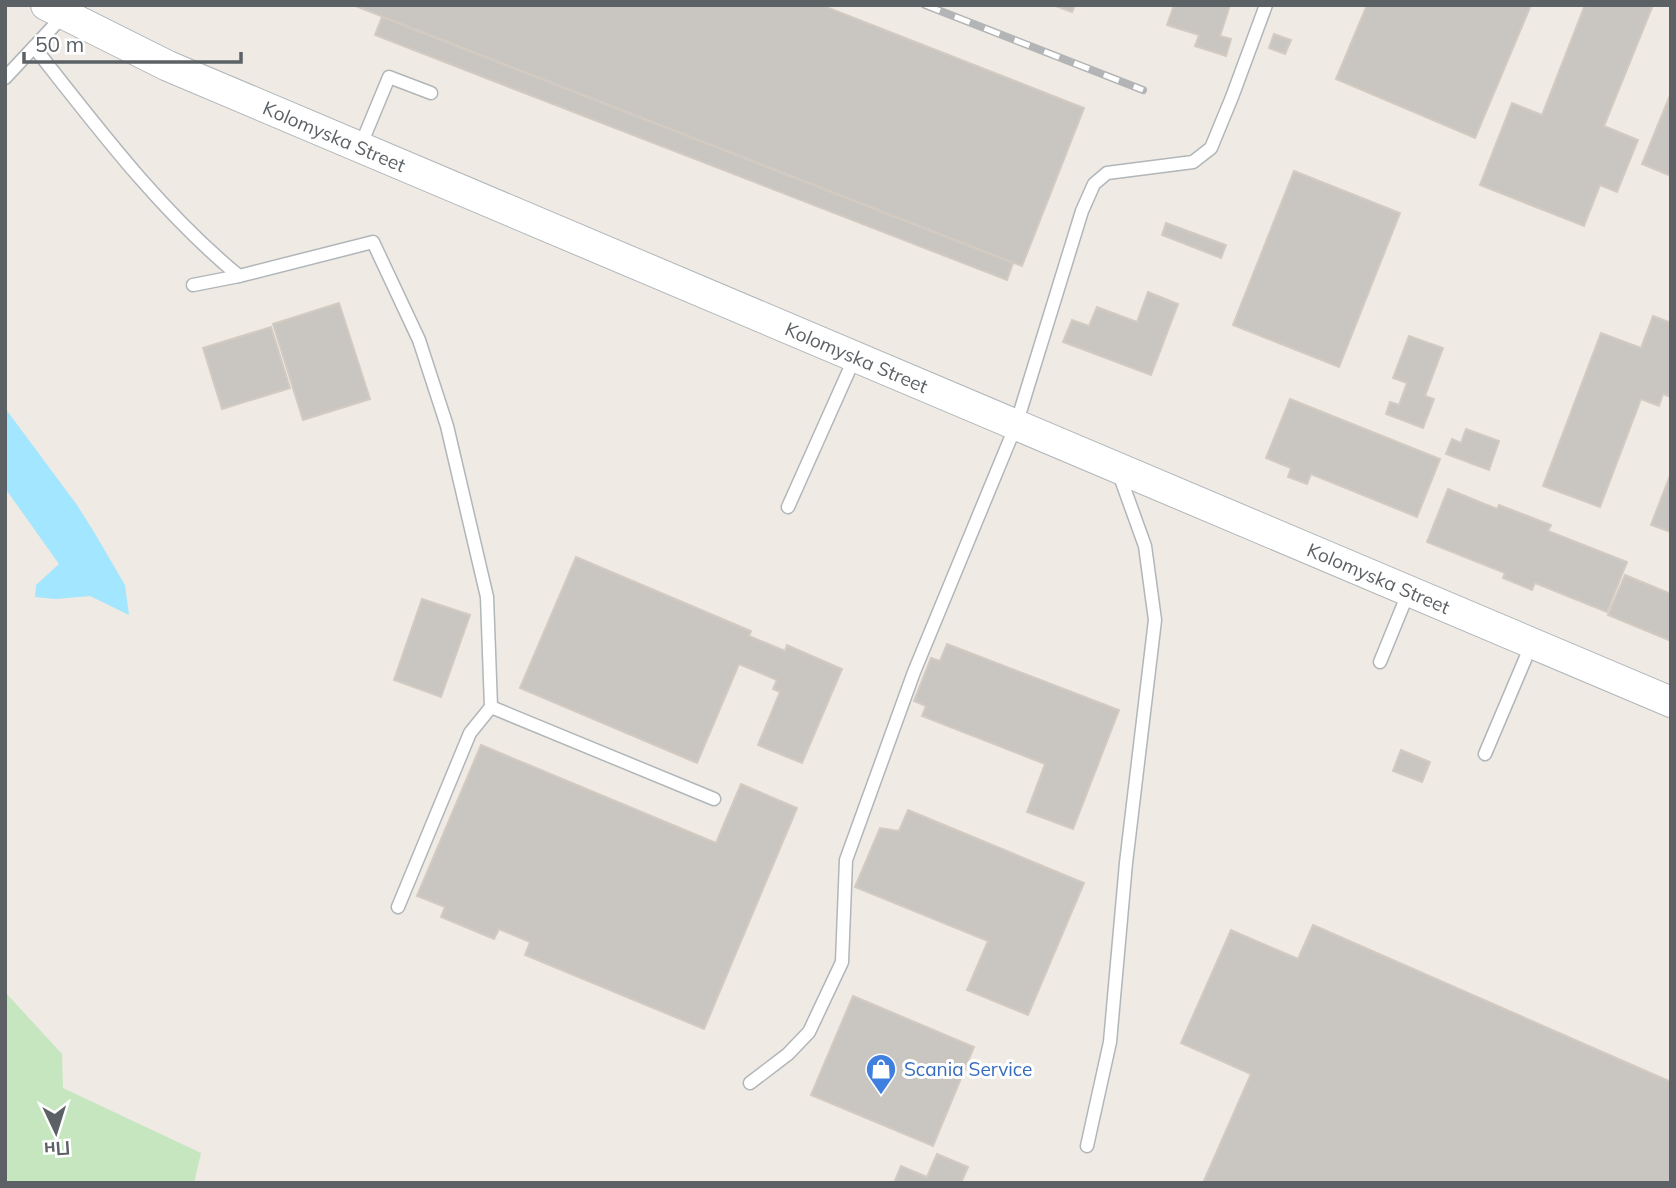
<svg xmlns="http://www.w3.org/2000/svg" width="1676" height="1188" font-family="Mulish,sans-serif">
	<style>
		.green { fill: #c6e6c0 }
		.water { fill: #a3e6ff }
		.building { fill: #c9c5c0; stroke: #d3cbc2; stroke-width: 2 }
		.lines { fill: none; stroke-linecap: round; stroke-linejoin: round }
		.service-casing { stroke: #b1b6b9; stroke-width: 15 }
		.tertiary-casing { stroke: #b1b6b9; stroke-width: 32 }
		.service { stroke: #fff; stroke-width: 12 }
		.tertiary { stroke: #fff; stroke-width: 30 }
		.rail-casing { stroke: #b3b4b5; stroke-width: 8 }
		.rail { stroke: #fff; stroke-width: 5; stroke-dasharray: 16; stroke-linecap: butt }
		.labels { text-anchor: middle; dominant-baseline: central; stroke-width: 6; stroke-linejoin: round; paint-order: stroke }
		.street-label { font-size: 19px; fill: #5c6165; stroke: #fff }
		.shop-label { font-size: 19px; fill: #366cbe; stroke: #fff; text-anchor: start }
	</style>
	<rect width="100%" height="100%" fill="#efeae4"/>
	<path class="green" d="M5,992L62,1054L63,1088L201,1153L194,1183H5Z"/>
	<path class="water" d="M5,408L77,505L94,532L125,585L129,615L90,596L56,599L35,597L36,585L59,564L5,488Z"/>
	<g class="building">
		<path d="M353,5H821L1084,108L1022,266Z"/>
		<path d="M1053,5H1075L1072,12Z"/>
		<path d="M1174,5H1230L1220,36L1231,39L1226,56L1195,46L1199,35L1167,25Z"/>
		<path d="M1367,5H1531L1475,138L1336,79Z"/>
		<path d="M1585,5H1653L1604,126L1638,140L1617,192L1600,185L1584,226L1480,185L1512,103L1542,115Z"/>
		<path d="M382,17L1013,263L1007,280L375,35Z"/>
		<path d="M1274,34L1291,40L1285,54L1269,48Z"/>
		<path d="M1671,93V176L1642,164Z"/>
		<path d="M1294,171L1400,213L1339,367L1233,325Z"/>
		<path d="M1166,223L1226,245L1221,258L1162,235Z"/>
		<path d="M1148,292L1178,304L1151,375L1063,342L1072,320L1089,326L1097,307L1137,322Z"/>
		<path d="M339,303L370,399L303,420L273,324Z"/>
		<path d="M1653,316L1671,323V397L1663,394L1659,406L1641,399L1600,507L1543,486L1601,333L1641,348Z"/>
		<path d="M271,327L290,388L222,409L203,348Z"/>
		<path d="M1409,336L1443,348L1425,396L1434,399L1423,428L1386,414L1390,402L1399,405L1407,383L1393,378Z"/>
		<path d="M1290,399L1440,459L1417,517L1311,474L1307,484L1288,477L1291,468L1266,458Z"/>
		<path d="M1466,429L1499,441L1489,470L1446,454L1452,439L1461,443Z"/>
		<path d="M1671,473V532L1651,525Z"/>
		<path d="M1448,489L1497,509L1499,505L1551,525L1548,531L1627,562L1607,612L1535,583L1532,590L1503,578L1505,573L1427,542Z"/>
		<path d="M576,557L751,631L749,636L785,651L787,645L842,669L802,763L758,745L780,692L773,689L777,680L739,664L697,763L520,688Z"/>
		<path d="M1625,575L1671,594V641L1608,615Z"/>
		<path d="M422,599L470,615L441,697L394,680Z"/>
		<path d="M947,644L1119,710L1073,829L1027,812L1045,764L922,716L926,706L914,701L931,658L940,661Z"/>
		<path d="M481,745L716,843L741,784L797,808L704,1029L525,955L530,942L499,929L494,939L441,917L445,907L417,896Z"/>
		<path d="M1401,750L1430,762L1422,782L1393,771Z"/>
		<path d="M908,810L1084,883L1028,1015L967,990L988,941L855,887L880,828L899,831Z"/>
		<path d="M1313,925L1671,1082V1183H1203L1251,1074L1181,1043L1231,930L1298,959Z"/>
		<path d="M853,996L974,1047L933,1146L811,1095Z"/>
		<path d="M937,1154L968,1167L961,1183H894L901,1166L927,1177Z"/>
	</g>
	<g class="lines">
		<g class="service-casing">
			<g id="service">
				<path d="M34,47C97,127 160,211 239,276L373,242L419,340L447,426L487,597L491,707"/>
				<path d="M5,78L64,15"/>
				<path d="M360,147L389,77L431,93"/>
				<path d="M193,285L239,276"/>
				<path d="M788,507L855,357"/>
				<path d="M1380,662L1409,591"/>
				<path d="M1485,754L1532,643"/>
				<path d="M398,907L470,733L491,707L714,799"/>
				<path d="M750,1083L788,1054L809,1032L842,962L846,860L914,672L1016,425L1082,211L1094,184L1107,173L1193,162L1211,148L1232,97L1266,5"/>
				<path d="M1087,1146L1110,1042L1126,863L1155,620L1145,546L1118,471"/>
			</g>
		</g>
		<g class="tertiary-casing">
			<g id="tertiary">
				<path id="s1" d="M46,5L168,66L1671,702"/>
			</g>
		</g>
		<use href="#service" class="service"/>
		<use href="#tertiary" class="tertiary"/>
		<g class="rail-casing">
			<path id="rail" d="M925,5L1143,90"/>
		</g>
		<use href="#rail" class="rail"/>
	</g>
	<defs>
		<g id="shop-pin" transform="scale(1.575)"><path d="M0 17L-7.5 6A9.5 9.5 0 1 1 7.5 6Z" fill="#3f7fe0" stroke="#fff"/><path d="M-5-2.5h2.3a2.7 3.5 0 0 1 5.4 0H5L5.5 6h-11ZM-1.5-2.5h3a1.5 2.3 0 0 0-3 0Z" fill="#fff"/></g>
	</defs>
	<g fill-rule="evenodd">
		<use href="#shop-pin" x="881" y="1069"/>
	</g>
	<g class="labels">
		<g class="street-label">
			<text stroke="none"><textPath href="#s1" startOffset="317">Kolomyska Street</textPath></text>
			<text stroke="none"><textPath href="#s1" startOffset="884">Kolomyska Street</textPath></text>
			<text stroke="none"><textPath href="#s1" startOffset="1451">Kolomyska Street</textPath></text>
		</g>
		<g class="shop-label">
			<text x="904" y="1069">Scania Service</text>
		</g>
	</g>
	<rect width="1676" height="1188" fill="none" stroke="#5c6165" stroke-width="14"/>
	<g transform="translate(56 1132) rotate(176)" stroke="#ffffff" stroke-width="5" paint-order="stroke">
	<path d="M0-5L12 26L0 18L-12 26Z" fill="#5c6165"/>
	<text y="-10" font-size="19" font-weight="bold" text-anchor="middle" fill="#5c6165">Пн</text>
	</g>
	<path d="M24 52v10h217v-10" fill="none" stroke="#5c6165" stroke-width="3.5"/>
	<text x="35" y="52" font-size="21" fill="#5c6165" stroke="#ffffff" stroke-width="5" paint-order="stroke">50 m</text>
</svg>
